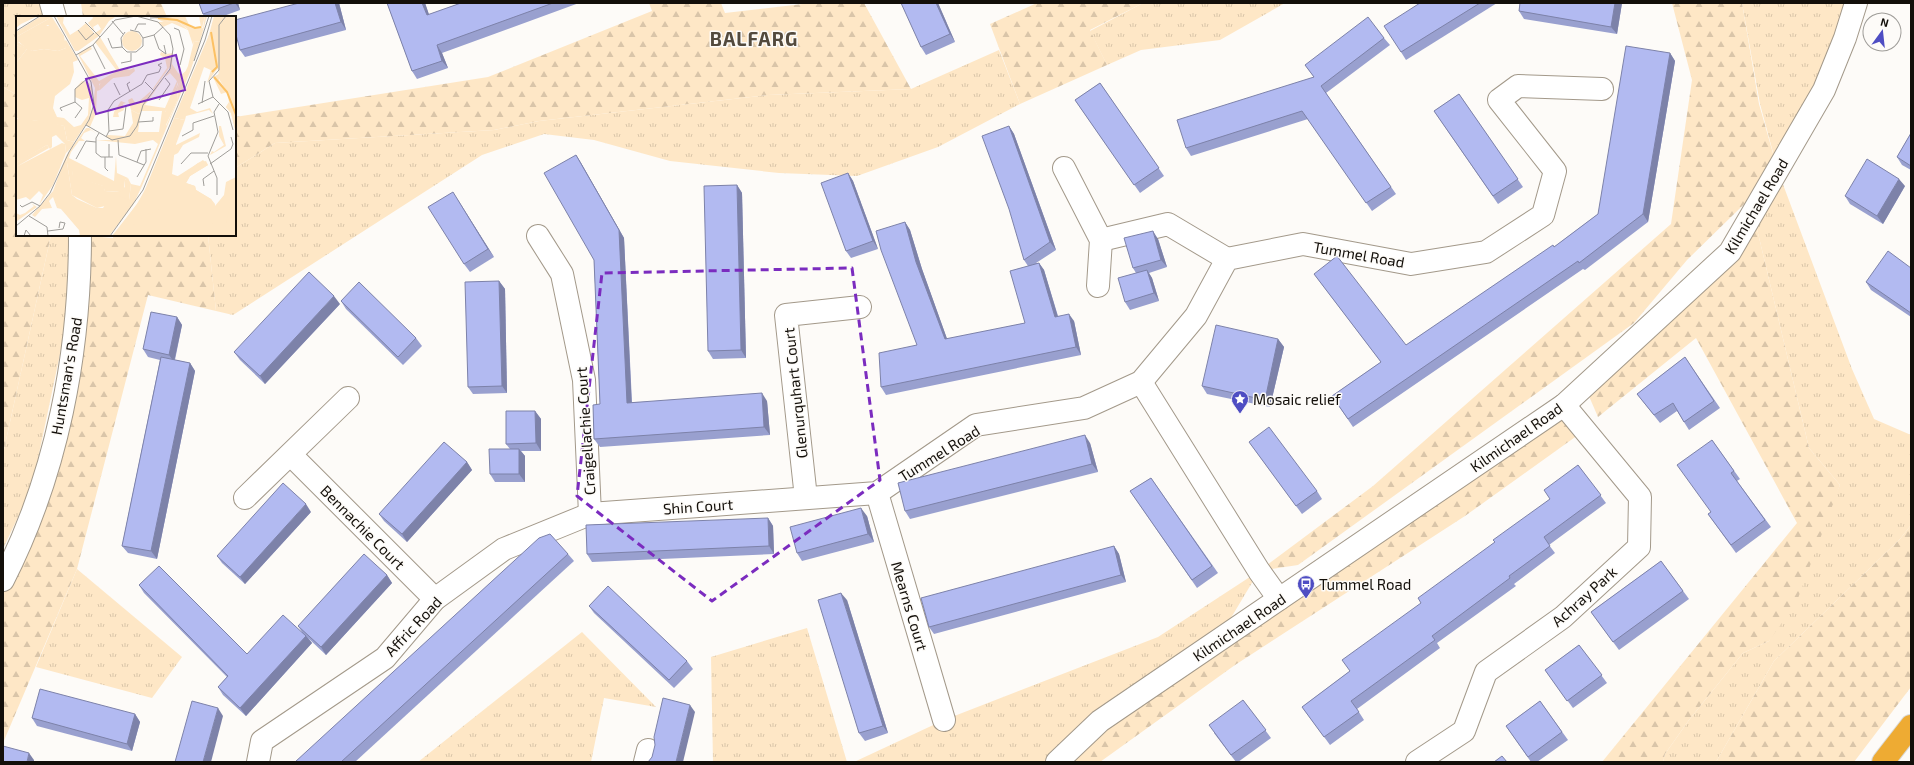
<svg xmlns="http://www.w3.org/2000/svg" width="1914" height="765" font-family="'Exo 2',sans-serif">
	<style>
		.grass { fill: url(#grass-tufts) }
		.forest { fill: url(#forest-firs) }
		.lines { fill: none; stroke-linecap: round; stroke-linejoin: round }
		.street-casing { stroke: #a3998a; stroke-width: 24 }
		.secondary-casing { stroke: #a3998a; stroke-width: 24 }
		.highway-casing { stroke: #d9d9d8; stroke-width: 24 }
		.street { stroke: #fff; stroke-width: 22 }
		.secondary { stroke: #fff; stroke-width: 22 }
		.highway { stroke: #eeab33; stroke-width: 22 }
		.wall { fill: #99a0cf }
		.shaded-wall { fill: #7d82a9 }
		.building { fill: #b2baf1; stroke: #7d82a9 }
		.marked { fill: none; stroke: #7b2cbf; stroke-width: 3; stroke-dasharray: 8 5; stroke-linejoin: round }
		.labels { text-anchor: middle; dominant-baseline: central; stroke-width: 3; stroke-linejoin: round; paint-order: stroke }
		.street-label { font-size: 15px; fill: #130f0a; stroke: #fdfbf8 }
		.poi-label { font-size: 15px; fill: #130f0a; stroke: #fdfbf8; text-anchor: start }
		.district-label { font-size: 19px; font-weight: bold; letter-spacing: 1px; fill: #534a3d; stroke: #fdfbf8 }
		.inset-river { fill: none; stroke: #fcc164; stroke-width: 2 }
		.inset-road { fill: none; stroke: #9f9d99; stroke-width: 1 }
		.view { fill: #7b2cbf; fill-opacity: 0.15; stroke: #7b2cbf; stroke-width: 2 }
		.inset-edge { fill: none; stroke: #130f0a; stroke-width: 2 }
	</style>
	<defs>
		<pattern id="grass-tufts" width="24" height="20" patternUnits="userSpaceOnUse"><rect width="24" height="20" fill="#fee7c6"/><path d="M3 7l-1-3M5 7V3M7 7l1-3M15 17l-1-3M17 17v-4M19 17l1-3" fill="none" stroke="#d9c5a9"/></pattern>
		<pattern id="forest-firs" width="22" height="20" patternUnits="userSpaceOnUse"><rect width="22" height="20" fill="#fee7c6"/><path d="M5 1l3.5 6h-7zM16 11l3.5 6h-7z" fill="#d9c5a9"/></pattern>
	</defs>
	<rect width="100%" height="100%" fill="#fdfbf8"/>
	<g class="grass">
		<path d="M3,3H51L55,17H17V95L3,87Z"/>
		<path d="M1143,3H1285L1220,40L1141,50L1107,65L1090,31Z"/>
		<path d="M1742,3H1856L1778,171L1852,369L1874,419L1911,435V525L1900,539L1774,661L1716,762H1663L1665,754L1689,720L1743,653L1769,641L1840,485L1809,448L1753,212L1778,171L1760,104Z"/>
		<path d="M999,50L1020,104L938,147L857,176L779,173L670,161L594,140L544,134L482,155L233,315L216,311L208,235H235V168L275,143L494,130L539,121L768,95L911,89Z"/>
		<path d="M51,235H79L60,354L32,487L3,549V454Z"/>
		<path d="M77,569L182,657L152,698L36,667Z"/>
		<path d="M1259,571L1216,643L1057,762H854L944,720L1158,637Z"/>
		<path d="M807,628L847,762H713L711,657Z"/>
		<path d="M582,632L656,707L604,698L591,762H418Z"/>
	</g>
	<g class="forest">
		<path d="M81,3H161L167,17H83Z"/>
		<path d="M649,3H721L725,13L811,3H864L911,89L768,95L539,121L494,130L275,143L235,168V117L488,77L652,11Z"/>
		<path d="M1037,3H1143L1090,30L1107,65L1020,104L990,24Z"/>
		<path d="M1672,3H1742L1759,104L1778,171L1687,260L1634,323L1298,565L1259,571L1373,486L1671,224L1692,80Z"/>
		<path d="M3,87L17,95V235H51L3,454Z"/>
		<path d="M1753,212L1809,448L1840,485L1797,601L1769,641L1743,653L1689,720L1665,754L1663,762H1602L1797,523L1696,338L1598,417L1585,387Z"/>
		<path d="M80,235L113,238V235H208L216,311L148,295L77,569L3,743V566L64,405Z"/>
		<path d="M1555,411L1578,435L1465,516L1235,665L1100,762H1057Z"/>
		<path d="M1911,525V687L1854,762H1716L1774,661L1900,539Z"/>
	</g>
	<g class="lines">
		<g class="street-casing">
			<g id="street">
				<path d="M1064,168L1101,240L1098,286"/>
				<path d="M538,236L562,274L584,380L590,514"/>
				<path d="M1101,240L1168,224L1227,259"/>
				<path d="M1141,382L1259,571L1279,599"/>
				<path d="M291,455L435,599"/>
				<path d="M877,493L944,720"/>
				<path d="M245,498L348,398"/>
				<path d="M806,498L786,315L860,307"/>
				<path d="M258,762L262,741L385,658L435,599L504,549L590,514L877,493L976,425L1084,408L1141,382L1196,316L1227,259L1303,244L1411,264L1486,252L1543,215L1555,171L1499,100L1518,86L1602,89"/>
				<path d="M645,762L648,750"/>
				<path d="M1057,762L1100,721L1564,405L1730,252L1824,90L1845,38L1856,3"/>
				<path d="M1417,762L1464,731L1486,672L1563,617L1639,547L1640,497L1564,405"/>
			</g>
		</g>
		<g class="secondary-casing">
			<g id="secondary">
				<path d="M51,3L55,17"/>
				<path d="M3,580C57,474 80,354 80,235"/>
			</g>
		</g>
		<g class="highway-casing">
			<path id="highway" d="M1883,762L1911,726"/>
		</g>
		<use href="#street" class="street"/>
		<use href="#secondary" class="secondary"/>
		<use href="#highway" class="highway"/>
	</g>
	<g class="wall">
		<path d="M199,3H238L240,10L221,17H205L203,14Z"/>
		<path d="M339,3L346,30L245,57L240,50Z"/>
		<path d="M387,3H425L429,15L461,3H579L442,53L448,68L417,79L412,71Z"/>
		<path d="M938,3L955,42L926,55L921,47Z"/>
		<path d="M1420,3H1497L1406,60L1401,52Z"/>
		<path d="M1520,3H1622L1617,34L1524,19L1519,11Z"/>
		<path d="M1384,38L1390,45L1326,93L1396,194L1372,211L1308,119L1191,156L1186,148L1314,77L1305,65Z"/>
		<path d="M1670,53L1675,61L1648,222L1585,270L1583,269L1353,427L1332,396L1381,362L1314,274L1406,345L1554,247L1598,214Z"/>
		<path d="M1100,83L1164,176L1140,193L1075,100Z"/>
		<path d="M1459,94L1523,187L1498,204L1434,111Z"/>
		<path d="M1009,126L1014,134L1056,250L1036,263H1039L1044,270L1058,316L1074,321L1081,355L886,395L881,387L917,345L905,222L910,230L922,269L947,339L1025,323L1028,266L1024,260Z"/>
		<path d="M1911,133V170L1902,165L1897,157Z"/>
		<path d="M576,155L581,163L624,238L632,402L767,401L770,435L600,447L594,439L600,404L594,260Z"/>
		<path d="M848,173L853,181L878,249L851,258L846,251Z"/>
		<path d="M737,185L742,193L746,358L713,359L708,351Z"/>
		<path d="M1905,186L1883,224L1850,204L1845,196Z"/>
		<path d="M458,200L494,257L470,272L464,264Z"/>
		<path d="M1158,239L1167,267L1149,273L1152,278L1159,301L1130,310L1125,302L1136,273L1133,268Z"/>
		<path d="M1911,268V317L1871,290L1866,282Z"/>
		<path d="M499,281L505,289L507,393L473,394L468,387Z"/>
		<path d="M341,301L416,338L422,346L403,365L346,309Z"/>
		<path d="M340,304L265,384L240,360L234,352Z"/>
		<path d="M177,317L182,325L175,360L190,363L195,371L157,559L128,553L122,546L160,360L148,357L143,349Z"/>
		<path d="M1278,339L1284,347L1270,407L1207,394L1202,386Z"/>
		<path d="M1685,357L1720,408L1689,430L1684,422L1677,411L1660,423L1637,394Z"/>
		<path d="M535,411L541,419V451H521L525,456V482H495L490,474L510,449L506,444Z"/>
		<path d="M1712,440L1740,479L1737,481L1771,527L1736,553L1708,514L1711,512Z"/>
		<path d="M1249,442L1317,491L1322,499L1302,514Z"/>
		<path d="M1090,443L1098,472L910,519L905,511Z"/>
		<path d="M467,462L472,470L407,542L384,521L379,514Z"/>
		<path d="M1578,465L1606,503L1549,545L1555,553L1514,584L1516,586L1437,643L1440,648L1357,709L1364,720L1330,745L1302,707L1350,671L1495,542L1550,499Z"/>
		<path d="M1151,478L1218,573L1197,588L1130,491Z"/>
		<path d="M311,512L245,584L222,563L217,556Z"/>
		<path d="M867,516L874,542L802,561L797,553Z"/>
		<path d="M768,518L773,526L774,554L592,562L587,554Z"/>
		<path d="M1114,546L1119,554L1126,582L934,634L929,627Z"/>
		<path d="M568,554L574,561L355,762H295Z"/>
		<path d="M1661,561L1689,599L1619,650L1591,612Z"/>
		<path d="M387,575L392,583L326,655L308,638L312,643L246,716L223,695L218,687L227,677L144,593L139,585L247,654L302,632L298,626Z"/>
		<path d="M847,600L888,733L865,741L859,733Z"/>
		<path d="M589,606L687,661L693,669L674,688L594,613Z"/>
		<path d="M1579,645L1607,683L1573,708L1545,670Z"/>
		<path d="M1243,700L1271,738L1238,762H1236L1214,733Z"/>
		<path d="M1540,701L1568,740L1537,762H1531L1506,726Z"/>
		<path d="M135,714L140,722L132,751L37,726L32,718Z"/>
	</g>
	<g class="shaded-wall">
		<path d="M235,3H238L240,10Z"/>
		<path d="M335,3H339L346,30L341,22Z"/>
		<path d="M422,3H425L432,23L427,15Z"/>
		<path d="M936,3H938L955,42L950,34Z"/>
		<path d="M1615,3H1622L1617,34L1611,27Z"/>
		<path d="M437,45L442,53L448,68L442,61Z"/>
		<path d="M1670,53L1675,61L1648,222L1643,214Z"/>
		<path d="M1009,126L1014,134L1056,250L1050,242Z"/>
		<path d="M576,155L581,163L624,238L632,410L627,403Z"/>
		<path d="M848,173L853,181L878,249L873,241Z"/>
		<path d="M1899,179L1905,186L1883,224L1877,216Z"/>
		<path d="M737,185L742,193L746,358L741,350Z"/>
		<path d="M453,192L458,200L494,257L488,249Z"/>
		<path d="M905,222L910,230L922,269L950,347L945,339L916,262Z"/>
		<path d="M1153,231L1158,239L1167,267L1161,260Z"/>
		<path d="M1039,263L1044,270L1060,324L1055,317Z"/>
		<path d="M1147,270L1152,278L1159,301L1154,293Z"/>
		<path d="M499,281L505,289L507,393L502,386Z"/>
		<path d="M334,296L340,304L265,384L260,376Z"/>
		<path d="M1069,314L1074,321L1081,355L1076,347Z"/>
		<path d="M177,317L182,325L174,362L169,355Z"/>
		<path d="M1278,339L1284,347L1270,407L1265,400Z"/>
		<path d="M190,363L195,371L157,559L151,551Z"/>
		<path d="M762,393L767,401L770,435L764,427Z"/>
		<path d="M535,411L541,419V451L536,443Z"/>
		<path d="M1085,435L1090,443L1098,472L1092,464Z"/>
		<path d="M519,449L525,456V482L519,474Z"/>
		<path d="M467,462L472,470L407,542L402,534Z"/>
		<path d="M306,504L311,512L245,584L240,577Z"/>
		<path d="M861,508L867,516L874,542L868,534Z"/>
		<path d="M768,518L773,526L774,554L769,546Z"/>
		<path d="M1114,546L1119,554L1126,582L1121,575Z"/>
		<path d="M387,575L392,583L326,655L321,647Z"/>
		<path d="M841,593L847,600L888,733L883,726Z"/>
		<path d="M306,636L312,643L246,716L240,708Z"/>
		<path d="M690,705L695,712L683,762H676Z"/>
		<path d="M218,708L223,716L211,762H203Z"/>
		<path d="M135,714L140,722L132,751L127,744Z"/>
		<path d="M29,753L34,760V762H27Z"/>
	</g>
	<g class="building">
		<path d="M199,3H234L203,14Z"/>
		<path d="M299,3H335L341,22L240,50L235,31V20Z"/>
		<path d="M387,3H422L427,15L461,3H553L437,45L442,61L412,71Z"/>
		<path d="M901,3H936L950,34L921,47Z"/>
		<path d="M1420,3H1480L1401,52L1384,26Z"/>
		<path d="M1520,3H1615L1611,27L1519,11Z"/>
		<path d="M1368,17L1384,38L1321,86L1391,187L1366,203L1302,111L1186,148L1177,120L1314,77L1305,65Z"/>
		<path d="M1626,46L1670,53L1643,214L1579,263L1578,261L1348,419L1332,396L1381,362L1314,274L1337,256L1406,345L1553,245L1554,247L1598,214Z"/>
		<path d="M1100,83L1159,168L1134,185L1075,100Z"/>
		<path d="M1459,94L1518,179L1493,196L1434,111Z"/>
		<path d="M1009,126L1050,242L1024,260L1009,209L982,136Z"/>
		<path d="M1911,133V166L1897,157Z"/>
		<path d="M576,155L619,230L627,403L762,393L764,427L594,439L593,405L600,404L594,260L544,173Z"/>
		<path d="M1867,159L1899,179L1877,216L1845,196Z"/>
		<path d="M848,173L873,241L846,251L821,183Z"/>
		<path d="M737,185L741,350L708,351L704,186Z"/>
		<path d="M453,192L488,249L464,264L428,207Z"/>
		<path d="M905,222L916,262L945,339L1025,323L1010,271L1039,263L1055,317L1069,314L1076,347L881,387L879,353L917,345L881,250L876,231Z"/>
		<path d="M1153,231L1161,260L1133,268L1124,238Z"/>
		<path d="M1888,251L1911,268V313L1866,282Z"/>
		<path d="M1147,270L1154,293L1125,302L1118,278Z"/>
		<path d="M309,272L334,296L260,376L234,352Z"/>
		<path d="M499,281L502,386L468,387L465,282Z"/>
		<path d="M359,282L416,338L398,357L341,301Z"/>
		<path d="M151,312L177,317L169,355L143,349Z"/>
		<path d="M1216,325L1278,339L1265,400L1202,386Z"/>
		<path d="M161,357L190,363L151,551L122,546Z"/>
		<path d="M1685,357L1714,401L1684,422L1673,403L1654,415L1637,394Z"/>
		<path d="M506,411H535L536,443L506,444Z"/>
		<path d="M1269,427L1317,491L1296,506L1249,442Z"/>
		<path d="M1085,435L1092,464L905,511L898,483Z"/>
		<path d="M1712,440L1734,471L1731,473L1765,520L1731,545L1708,514L1711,512L1677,465Z"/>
		<path d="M444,442L467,462L402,534L379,514Z"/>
		<path d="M489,449H519V474H490Z"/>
		<path d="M1578,465L1601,495L1544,537L1550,546L1509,576L1510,578L1432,636L1435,640L1351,701L1359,712L1324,737L1302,707L1350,671L1342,660L1421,603L1418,598L1495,542L1493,540L1550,499L1544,490Z"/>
		<path d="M1151,478L1212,566L1192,580L1130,491Z"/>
		<path d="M283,483L306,504L240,577L217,556Z"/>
		<path d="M861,508L868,534L797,553L790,527Z"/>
		<path d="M768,518L769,546L587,554L586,525Z"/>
		<path d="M550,534L568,554L341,762H295L539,538Z"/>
		<path d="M1114,546L1121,575L929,627L921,598Z"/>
		<path d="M364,554L387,575L321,647L298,626Z"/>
		<path d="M1661,561L1683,591L1613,642L1591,612Z"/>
		<path d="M159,566L247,654L283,615L306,636L240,708L218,687L228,676L139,585Z"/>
		<path d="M608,586L687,661L669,680L589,606Z"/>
		<path d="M841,593L883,726L859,733L818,600Z"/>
		<path d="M1579,645L1602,675L1567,701L1545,670Z"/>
		<path d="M40,689L135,714L127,744L32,718Z"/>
		<path d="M663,698L690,705L676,762H648L652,757L655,745L654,737Z"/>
		<path d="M1243,700L1266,730L1231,755L1209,725Z"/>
		<path d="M192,701L218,708L203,762H175Z"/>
		<path d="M1540,701L1562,732L1528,757L1506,726Z"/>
		<path d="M3,746L29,753L27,762H3Z"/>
		<path d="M1502,756L1507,762H1494Z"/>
	</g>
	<path class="marked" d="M852,268L880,480L712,601L577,496L602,273Z"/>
	<defs>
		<g id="sight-pin" transform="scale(0.9)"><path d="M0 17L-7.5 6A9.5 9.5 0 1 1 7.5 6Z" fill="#4e4dc3" stroke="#fdfbf8"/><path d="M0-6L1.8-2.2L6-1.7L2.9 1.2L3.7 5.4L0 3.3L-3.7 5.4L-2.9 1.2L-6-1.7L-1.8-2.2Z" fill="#fff"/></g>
		<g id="bus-pin" transform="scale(0.9)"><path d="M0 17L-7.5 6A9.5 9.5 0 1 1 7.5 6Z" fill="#4e4dc3" stroke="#fdfbf8"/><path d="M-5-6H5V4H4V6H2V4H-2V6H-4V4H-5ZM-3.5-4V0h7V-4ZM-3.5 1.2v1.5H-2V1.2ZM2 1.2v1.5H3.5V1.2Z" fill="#fff"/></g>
	</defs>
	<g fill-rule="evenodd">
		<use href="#sight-pin" x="1240" y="399"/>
		<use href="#bus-pin" x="1306" y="584"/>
	</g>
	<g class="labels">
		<g class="street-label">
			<text transform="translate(1756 206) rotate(-59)">Kilmichael Road</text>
			<text transform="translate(1359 254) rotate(10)">Tummel Road</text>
			<text transform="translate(66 376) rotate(-80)">Huntsman's Road</text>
			<text transform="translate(795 393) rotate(-96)">Glenurquhart Court</text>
			<text transform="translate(585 431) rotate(-94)">Craigellachie Court</text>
			<text transform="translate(1516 437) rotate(-35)">Kilmichael Road</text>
			<text transform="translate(939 453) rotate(-32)">Tummel Road</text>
			<text transform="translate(698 506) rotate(-4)">Shin Court</text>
			<text transform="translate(363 527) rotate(45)">Bennachie Court</text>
			<text transform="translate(1584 596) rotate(-42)">Achray Park</text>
			<text transform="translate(910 606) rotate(73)">Mearns Court</text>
			<text transform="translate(413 626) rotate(-47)">Affric Road</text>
			<text transform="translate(1239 627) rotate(-34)">Kilmichael Road</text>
		</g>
		<g class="poi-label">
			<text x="1253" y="399">Mosaic relief</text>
			<text x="1319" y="584">Tummel Road</text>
		</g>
		<g class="district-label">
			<text x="754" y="38">BALFARG</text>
		</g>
	</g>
	<g transform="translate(16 16)">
		<rect width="220" height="220" fill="#fdfbf8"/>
		<path d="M25,0L36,1L0,21V16ZM189,0H191L184,26L178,25L177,29L172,14L156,7L147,11L142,6L161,5L171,13H183L187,12ZM198,0H220V117L215,97L210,91L213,86L211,76L202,61L203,54L201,53L191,67L195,54L185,48ZM70,7L78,17L70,24L62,14ZM28,10H36L48,20L50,32L42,35L28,33L16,35L11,33L0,47V29L10,32L2,25ZM106 25a10 10 0 1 1 20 0a10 10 0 1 1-20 0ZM157,37L156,48L162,57L165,59L170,55L162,71L161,85L149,111V96L162,68L150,38ZM118,52L119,55L113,60L97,62L84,74L83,70L85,66ZM136,74L123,98L115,94L112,84L116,82L120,88ZM105,85L110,87L107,88L108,94L102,97L103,101H97L98,96ZM0,100L1,103L30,105L48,110L51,124L58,126L56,131L50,137L49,128L40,119L36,121V131L34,133L31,129L0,147ZM158,102L169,104L159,131L156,158L164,161L182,147L190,145L192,149L174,160L170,167L179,170L180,174L195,183L199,190L208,179L210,166L220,161V220H98L126,181ZM70,112H73L81,118L75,114L68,117L65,122L69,125H63L55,136L53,142L65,148H56L57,160L88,170L89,175L102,176L109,171V164L112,162L115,168L113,184L81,192L56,179L50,140Z" fill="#fee7c6"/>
		<path d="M22,0L5,8L0,12V1ZM40,0H48L47,7L54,19L62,14L70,23L85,13L82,8L77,11L79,16L72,7L77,2L76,0L99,1L93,5L83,20L62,35H59ZM169,0L174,11L179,12L185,11L183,0H189L185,16L183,13L173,14L161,5L148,6L136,1ZM212,0H220V39L215,45L220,62V117L215,97L210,91L214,85L211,76L205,78L197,61L203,58V64L211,75L214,72L206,56L203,28L204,11ZM36,1L48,20L46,22L32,9L2,26L16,35L28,33L42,35L50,32L47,26L50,24L62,44L57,46L58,56L54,68L39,80L37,92L41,101L48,102L58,111L65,109L72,99L73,82L66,84L59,81V73L66,65L73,67L76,73L75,94L72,105L58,126L51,124L48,110L17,104L6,110L0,100V47L11,33L0,29V21ZM200,12L201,53L196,59L195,54L188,51L174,92L181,96L194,92L197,98L193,94L170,100L169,104L158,102L195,14ZM84,21L104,54L111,52L114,55L83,68L84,74L81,75L80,97L74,111L70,109L77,92L79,72L62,38L74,30L76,33L64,40L83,65L101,55L79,26ZM178,25L184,26L174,56L126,170L117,189L93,220H64L63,214L45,193L41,192L37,181L33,185L36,192L26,193L19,201L16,199L37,175L50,140L56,179L61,183L81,192H87L94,182L103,180L113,184L115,168L124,170L142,128L137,124L119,128L80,124H95L90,121L92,119L109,120L117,107L115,94L123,98L130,84L148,62L129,89L149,92L161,65L154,57L149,61L155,51L163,62L157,83L149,96L150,110L161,85L162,71L172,50ZM125,95H146L143,116H122ZM145,36L150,38L156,48L138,73L136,74L151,52L149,42L144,39ZM203,110H205L210,130L194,139L196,135L198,136L208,129L203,120ZM184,117L183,121L167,129L162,137L156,140L153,134L158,126L160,129ZM46,127L49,128L50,137L37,169L23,189L27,179L23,175L14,184L10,181L0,184V151ZM31,129L33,132L0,151V147L9,141ZM100,140L101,157L112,162L109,164L108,174L105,176L89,175L87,170L57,161L55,148H65L98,165ZM187,144L192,149L174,160L170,167L179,170L180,174L195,183L199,188L201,208L194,207L188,202L186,190L176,183L161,186L130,199L113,212L114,220H96L121,188L130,172L140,174ZM220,177L217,207H210L217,178ZM15,187L21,191L1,205L0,197L4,199L9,197L18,190Z" fill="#fee7c6" fill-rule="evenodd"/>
		<path class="inset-river" d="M142,2L161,4L179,12L185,11M195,16L201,51L196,56M198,61L211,76L220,99"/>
		<path class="inset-road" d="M210,0L203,9V54L193,65L197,81L212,96L217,114M134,2L164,0M96,5L107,18M69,6L84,21M158,12L163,14L168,33L164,49M62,14L70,24L78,17M119,14L122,8H130M0,15L24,0M109,16L105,22L106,31L111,36H120L127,30V22L123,16L114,14M138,19L143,33L150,38L148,29M92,22L96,32L106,31M127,22L138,19L147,11M77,29L89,53M60,39L77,29L99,4L120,0M178,45L193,0M105,47L115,45V37M129,66L138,75M98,67L104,79M114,76L111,68L114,66M143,84L154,68L149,62M59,86V73L72,62M59,86L66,92L59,102M186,87L189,65M182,88L197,81M46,95L44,92L59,86M122,106L137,105V101M70,109L96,124L114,120L121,110L127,89L154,53L157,33L154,19L142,6L120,0M93,115L107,113L110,90M83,117L80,122V137L85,141H97M166,120L177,114V107L198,100M90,121L93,115L92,94L98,85L126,68L131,59L143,56L145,51L142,49L146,47M102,124L103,139L128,149M89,141V152L92,155M93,141V128M60,143L70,125L80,126M121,146L125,135L135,133M165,148L175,137H192M194,148L215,133L217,128L215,121M121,161L130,146V133M188,170L187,163L198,155M201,179V162L192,140L202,116L198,96L203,88M4,189L6,191L16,186L24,190M13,200L31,211L32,220M0,210L24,190L34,177L53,136L73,104L78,88L75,66L38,0M32,215L47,213L49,207L44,206L43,212M8,220L10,214L15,220M94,220L127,174L189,24L196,0"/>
		<path class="view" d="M160,39L169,74L80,98L70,63Z"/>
		<rect width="220" height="220" class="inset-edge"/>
	</g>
	<rect width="1914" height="765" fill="none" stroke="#130f0a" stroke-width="8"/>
	<g transform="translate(1882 32) rotate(15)"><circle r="19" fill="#fdfbf8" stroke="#9f9d99"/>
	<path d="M0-3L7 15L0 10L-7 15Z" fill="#4e4dc3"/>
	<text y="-6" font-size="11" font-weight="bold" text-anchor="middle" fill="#130f0a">N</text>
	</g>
</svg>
